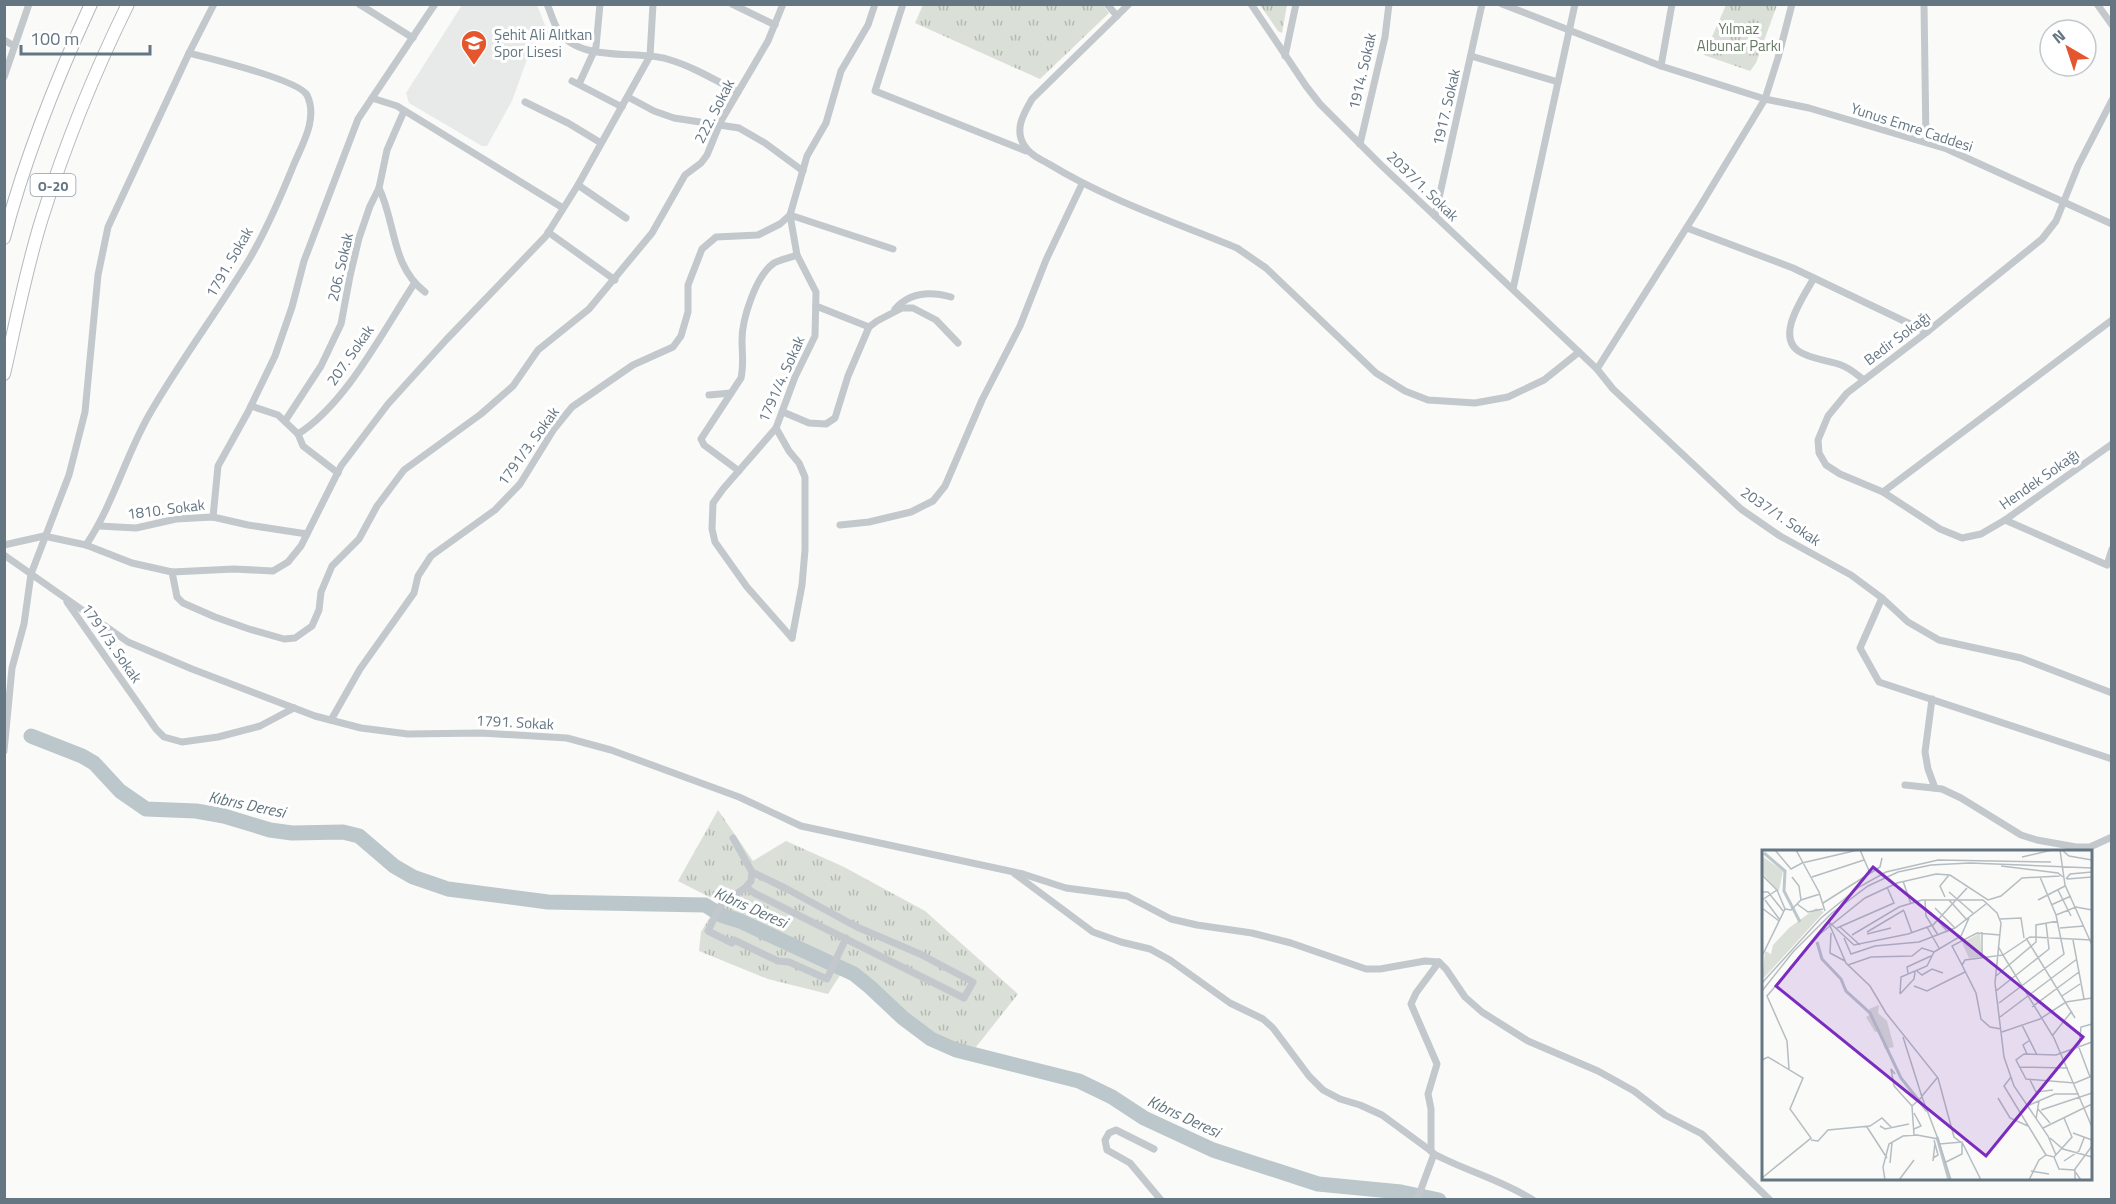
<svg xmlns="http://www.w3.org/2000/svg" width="2116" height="1204" font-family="'Titillium Web',sans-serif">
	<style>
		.built { fill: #e8e9e9 }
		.park { fill: url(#park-tufts) }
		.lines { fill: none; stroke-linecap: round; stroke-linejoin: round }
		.river { stroke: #bbc7cb; stroke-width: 15 }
		.highway-casing { stroke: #b4b9bd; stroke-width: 14 }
		.street { stroke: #c3c8cc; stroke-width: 7 }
		.highway { stroke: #fff; stroke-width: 12 }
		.labels { text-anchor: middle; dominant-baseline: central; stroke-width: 6; stroke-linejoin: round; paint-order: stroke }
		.shield { fill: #fff; stroke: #939fa8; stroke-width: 1.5 }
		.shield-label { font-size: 14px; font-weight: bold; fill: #657683 }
		.park-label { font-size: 15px; fill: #687a64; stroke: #fff }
		.poi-label { font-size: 15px; fill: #657683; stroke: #fff; text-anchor: start }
		.street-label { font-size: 15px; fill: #657683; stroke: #fff }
		.water-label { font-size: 16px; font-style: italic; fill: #60757c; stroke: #fff }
		.inset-river { fill: none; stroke: #bbc7cb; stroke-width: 3 }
		.inset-road { fill: none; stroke: #b5bdc2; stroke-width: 1.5 }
		.view { fill: #7b2cbf; fill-opacity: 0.15; stroke: #7b2cbf; stroke-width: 3 }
		.inset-edge { fill: none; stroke: #657683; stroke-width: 3 }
	</style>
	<defs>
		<pattern id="park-tufts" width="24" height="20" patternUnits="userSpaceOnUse" patternTransform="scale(1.5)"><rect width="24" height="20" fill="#dadfd7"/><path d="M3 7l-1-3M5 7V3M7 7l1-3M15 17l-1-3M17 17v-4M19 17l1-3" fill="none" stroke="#b4b9b4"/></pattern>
	</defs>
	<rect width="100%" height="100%" fill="#fafaf8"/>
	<path class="built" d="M462,5H537L549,35L534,40L512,101L487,146H482L409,103L406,93Z"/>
	<g class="park">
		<path d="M1102,4L1109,13L1040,79L915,23L923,5Z"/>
		<path d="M1260,5H1287L1282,33L1278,31Z"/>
		<path d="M1726,5H1777L1756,63L1750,71L1704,55Z"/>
		<path d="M718,810L753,861L786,841L844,867L925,911L1018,994L976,1047L945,1042L846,966L828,994L768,979L699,951L701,932L719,902L678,881Z"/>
	</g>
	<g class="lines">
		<path class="river" d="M31,736L82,756L94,763L120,791L146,809L196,811L224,816L270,830L292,833L343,832L359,836L394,866L413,877L448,889L548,902L705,905L721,915L740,921L854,974L870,987L903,1018L931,1039L956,1050L1079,1081L1112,1097L1144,1118L1213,1150L1318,1184L1401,1192L1439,1200"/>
		<g class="highway-casing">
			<g id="highway">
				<path d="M4,238C25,157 56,80 91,4"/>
				<path d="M4,374C16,322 26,269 42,218C65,145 94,73 128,4"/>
			</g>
		</g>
		<g class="street">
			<path d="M359,4L413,38"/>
			<path d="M547,4C551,13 553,22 558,30C578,63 637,50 667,59C692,66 715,80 738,92"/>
			<path d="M732,4L775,25"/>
			<path d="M903,4L875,91L1026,151"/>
			<path d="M1107,4L1117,16"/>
			<path d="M1129,4L1032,99C1024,113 1014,129 1024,145C1029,154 1040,159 1049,164C1108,200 1174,222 1237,248L1266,268L1376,373L1405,391L1428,400L1475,403L1508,397L1544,380L1579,352"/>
			<path d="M1251,4L1306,86L1320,104L1381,165L1597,369L1613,389L1741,509L1780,536L1851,575L1882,598L1908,622L1939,640L2021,658L2112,693"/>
			<path d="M1502,4L1661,66L1765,99L1809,108L1947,149L2112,224"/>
			<path d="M1924,4L1926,142"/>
			<path d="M2097,4L2112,25"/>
			<path d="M4,40L14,46"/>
			<path d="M1285,56L1296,4"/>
			<path d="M1471,56L1558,82"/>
			<path d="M1661,66L1672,4"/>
			<path d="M4,77L29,4"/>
			<path d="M572,81L622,107"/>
			<path d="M579,84L596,47L600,4"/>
			<path d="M628,97L654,111L674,118L739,128L765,143L803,171"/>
			<path d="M372,98L397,106L563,208"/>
			<path d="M2112,100L2078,166L2056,221L2042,239L1927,332L1847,393L1828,416L1818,440L1819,453L1826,465L1840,474L1883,492L1940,529L1962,538L1981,534L2005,520L2112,444"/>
			<path d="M525,102L568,123L601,143"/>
			<path d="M1360,144L1385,37L1389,4"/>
			<path d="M578,185L626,218"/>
			<path d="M379,188C396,223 391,266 425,292"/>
			<path d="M790,215L893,249"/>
			<path d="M1435,216L1482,4"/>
			<path d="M1687,228L1793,268L1927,332"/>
			<path d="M548,232L615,280"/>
			<path d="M1814,278C1806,292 1795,308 1791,324C1782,359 1820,357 1841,365C1850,368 1856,374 1864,380"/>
			<path d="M1513,289L1575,4"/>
			<path d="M816,306L869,327"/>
			<path d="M895,309C910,292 930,291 951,297"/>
			<path d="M1597,369L1699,208L1765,99L1778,58L1792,4"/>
			<path d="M709,395L731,393"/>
			<path d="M251,406L278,415L298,434L303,446L338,473"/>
			<path d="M783,412L809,423L826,424L835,418L848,376L869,327L877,321L902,308H913L936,320L958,343"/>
			<path d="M285,421L321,366L341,324L350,276L359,238L370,206L379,188L387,150L404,111"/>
			<path d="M776,428L789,451L799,463L805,477V550L802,585L792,638"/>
			<path d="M298,434C346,404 383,331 414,284"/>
			<path d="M739,471L704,445L701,439L741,378C744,364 742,353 742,340C742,319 756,275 774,263C781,259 790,258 797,255"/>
			<path d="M1883,492L2112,320"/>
			<path d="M213,517L218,466L248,412L275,356L292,307L304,261L358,119L435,4"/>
			<path d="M2005,520L2107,565L2112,549"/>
			<path d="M840,525L869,522L911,512L933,501L945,486L982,400L1020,326L1046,260L1082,184"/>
			<path d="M99,526L136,528L176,519L213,517L248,525L307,534"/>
			<path d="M4,545L44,536L86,545L132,563L172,572L234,569L273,571L288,562L301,546L341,466L388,404L446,340L546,236L578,185L650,56L653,4"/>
			<path d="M86,545C113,505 125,457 149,415C180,361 218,311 250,258C267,229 281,196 294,164C303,143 318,118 307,95C299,80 209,58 189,53"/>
			<path d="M4,555L128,642L192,669L315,716L361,728L408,734L481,733L567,738L611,750L739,797L801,826L1023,874L1066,888L1127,896L1171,919L1197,925L1252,933L1291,943L1366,969H1380L1425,961L1439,962L1446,969L1465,997L1482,1012L1528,1041L1598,1071L1634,1091L1665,1115L1702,1134L1770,1200"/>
			<path d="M172,572L177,597L183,603L215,617L249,629L284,639L295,638L312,626L319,610L321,592L332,566L359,539L377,506L404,470L481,414L513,386L538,350L589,309L652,233L685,175L701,163L707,155L721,121L768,41L783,4"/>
			<path d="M1882,598L1860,648L1879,682L2112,759"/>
			<path d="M67,602L156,729L164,737L182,742L218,737L260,726L294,708"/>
			<path d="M792,638L747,587L715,542L712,529L713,503L723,489L776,428L795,377L815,336L816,292L797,255L790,215L807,156L826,123L841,71L868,25L875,4"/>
			<path d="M1932,699L1925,752L1928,769L1935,788"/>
			<path d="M331,720L360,669L414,593L418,576L431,556L495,510L520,484L554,429L572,407L633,365L673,347L681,336L688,312V285L702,249L716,237L758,235L780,224L790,215"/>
			<path d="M4,751L12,668L24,624L31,574L69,475L85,412L98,275L108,227L189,53L214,4"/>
			<path d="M1905,785L1942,789L1961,798L2021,835L2037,840L2076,847H2090L2112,837"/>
			<path d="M733,838L752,872L787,889L857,927L920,954L973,982L964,998L754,893L746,887L751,881L752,872"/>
			<path d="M1015,874L1093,932L1121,942L1150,949L1170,960L1230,1003L1263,1019L1273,1028L1309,1076L1323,1090L1340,1099L1360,1105L1382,1115L1431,1151L1434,1154L1417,1200"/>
			<path d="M746,887L721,905L708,931L732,943L734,940L778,961L789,962L827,979L846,938"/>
			<path d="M1154,1149L1116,1130L1109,1133L1105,1140L1107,1150L1130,1163L1161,1200"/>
			<path d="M1431,1151V1109L1428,1094L1437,1064L1411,1004L1416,993L1439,962"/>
			<path d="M1434,1154C1466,1171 1502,1180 1533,1200"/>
		</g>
		<use href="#highway" class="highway"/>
	</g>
	<defs>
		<g id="school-pin" transform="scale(1.35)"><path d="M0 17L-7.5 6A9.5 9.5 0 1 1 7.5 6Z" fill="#e4572e" stroke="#fff"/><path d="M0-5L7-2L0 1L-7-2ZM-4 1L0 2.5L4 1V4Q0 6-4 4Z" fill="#fff"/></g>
	</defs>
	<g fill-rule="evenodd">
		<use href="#school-pin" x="474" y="43"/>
	</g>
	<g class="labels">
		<rect class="shield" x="30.5" y="174" width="45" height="22" rx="4.5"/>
		<g class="shield-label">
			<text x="53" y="185">O-20</text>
		</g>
		<g class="park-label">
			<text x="1739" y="28">Yılmaz<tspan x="1739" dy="17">Albunar Parkı</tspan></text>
		</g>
		<g class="poi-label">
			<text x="494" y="34">Şehit Ali Alıtkan<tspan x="494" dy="17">Spor Lisesi</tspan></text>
		</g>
		<g class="street-label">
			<text transform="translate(1362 71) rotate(-77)">1914. Sokak</text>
			<text transform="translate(1446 107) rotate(-77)">1917. Sokak</text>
			<text transform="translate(714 111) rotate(-63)">222. Sokak</text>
			<text transform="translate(1912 127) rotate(18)">Yunus Emre Caddesi</text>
			<text transform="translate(1423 186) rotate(44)">2037/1. Sokak</text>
			<text transform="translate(229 262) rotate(-60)">1791. Sokak</text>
			<text transform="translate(340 267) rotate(-77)">206. Sokak</text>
			<text transform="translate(1897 338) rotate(-37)">Bedir Sokağı</text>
			<text transform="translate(350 355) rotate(-55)">207. Sokak</text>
			<text transform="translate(781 379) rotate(-66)">1791/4. Sokak</text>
			<text transform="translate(528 446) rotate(-54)">1791/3. Sokak</text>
			<text transform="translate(2039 479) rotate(-35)">Hendek Sokağı</text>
			<text transform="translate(166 509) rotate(-7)">1810. Sokak</text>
			<text transform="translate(1781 516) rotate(34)">2037/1. Sokak</text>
			<text transform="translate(112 643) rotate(55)">1791/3. Sokak</text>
			<text transform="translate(515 722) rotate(3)">1791. Sokak</text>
		</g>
		<g class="water-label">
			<text transform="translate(247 804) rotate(12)">Kıbrıs Deresi</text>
			<text transform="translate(751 907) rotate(24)">Kıbrıs Deresi</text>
			<text transform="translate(1184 1116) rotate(25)">Kıbrıs Deresi</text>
		</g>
	</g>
	<g transform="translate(1762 850)">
		<rect width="330" height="330" fill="#fafaf8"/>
		<path d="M54,58L62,62L0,130L3,101L9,104L11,95L27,78Z" fill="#dadfd7"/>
		<path d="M0,6L21,21L17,41L0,23ZM218,83L220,107L207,108L200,93ZM117,155L116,163L125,171L132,197L123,199L117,181L113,182L104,167L109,164L107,159Z" fill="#dadfd7"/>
		<path class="inset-river" d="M2,3L23,21L22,41L38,72M55,92L60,109L79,129L84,141L108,163L139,228L165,261M175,287L187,330"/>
		<path class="inset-road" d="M13,0L29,19L40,13L96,0M34,0L57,42L63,61M98,0L108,23M298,0L303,35L330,95M300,0L307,6L330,10M260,7L290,0M239,16L296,23L301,27M0,25L15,40L23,59L0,106M30,27L37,36L39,50M50,27L102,10M304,29L308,24L330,22M305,29L330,27M141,31L149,54M296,40L309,66M0,42H6L22,62M187,42L211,63M183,47L178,36L187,25M0,50L15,40M3,50L18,70M163,50L164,66L176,85M187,50L205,70M276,50L303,36M61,53L118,17L120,8M35,54L46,62L61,59M289,55L309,46M0,58L17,71M173,58L193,78M23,59L29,60L39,50L58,44M142,61L150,83M168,62L186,82M294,65L314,57L330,60M238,69L259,68L262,88M66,71L84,113L108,136L124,163L176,228L192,287L201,294L219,330M66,71L92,95L146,84L171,75L205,38M78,77L98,95M165,77L177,98M75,78L132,53L125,37M298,78L322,76M105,82L142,60M220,82V108M69,83L68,103L83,111M105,84L129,78M90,85L137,57L160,50H221L235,63L239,73L233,133L242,207L252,236L286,286L294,305M82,88L89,104L113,96L157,92L193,78L224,54M264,88L313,168M311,90L322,149M236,96L241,105L268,87L330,90M172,102L199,86L207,68M86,115L109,107L150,106L160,98L172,102M200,115L190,96L215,83L238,85M155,121L160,125L170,119L181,123M146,123L145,117L169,106M234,126L274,92V75L296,71M0,133L59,68L97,37L124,22L176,10L289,12M152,136L165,141L203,122M0,141L31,102L70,63L106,36L136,22L169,15L208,13L330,18M234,141L287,99L284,73M138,144L139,127L165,116L172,102M138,144L152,129L153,122M300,146L318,134M237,153L302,104L294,65L278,27M270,157L317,122M238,167L315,109M260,175L275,205M239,179L228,177L219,169L214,143L200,115L203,110L241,105L292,188L330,277M240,182L278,169L304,152L330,148M290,186L310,161M141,187L160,247L150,256L152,285M330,192L294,205L262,204L254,210L264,229L313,233L330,226M316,195L328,227M317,195L319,177L330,174M265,204L261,195L268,190M0,210L6,207L41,228L28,259L49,288L0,328M258,217L306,218M27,219L25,191L5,146L58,84L103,48L135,33L174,24L188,25L226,50L239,46L260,28L298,26M133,224L129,219L132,236L150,256M249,227L242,236L284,305M268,230L274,242L291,240M160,246L175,228M160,247L176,289M236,248L248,268L266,276M265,256L293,244H317M276,259L288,273M279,260L330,243M274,269L277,251M118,276L123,279L147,274M105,277L125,308M281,278L330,254M152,279L159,276L152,263M311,283L330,290M288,288L301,299L330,307M49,290L56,291L66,280L108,276L120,268L129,277M177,294L200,292V304L182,313M292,307L297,319L312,320L319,330M171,308L176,305L172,290M171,311L173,293M302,311L317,301L322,288M128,313L130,293M269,321L287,324M123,330L121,317L127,294L141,286L155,285L176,289L189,330M137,330L152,310M267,330L277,310L284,305L292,307L310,287L302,268M313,330V319L330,296"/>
		<path class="view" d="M111,17L321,187L224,306L14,136Z"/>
		<rect width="330" height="330" class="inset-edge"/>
	</g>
	<rect width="2116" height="1204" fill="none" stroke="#657683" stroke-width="12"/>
	<g transform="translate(2068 48) rotate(321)"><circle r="28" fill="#ffffff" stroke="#c1c8cd" stroke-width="1.5"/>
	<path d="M0-4.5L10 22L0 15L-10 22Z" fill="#e4572e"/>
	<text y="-9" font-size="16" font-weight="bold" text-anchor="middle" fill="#657683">N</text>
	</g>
	<path d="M21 45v9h129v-9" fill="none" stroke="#657683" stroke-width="3"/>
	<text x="30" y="45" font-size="18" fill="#657683" stroke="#ffffff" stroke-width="4.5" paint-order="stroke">100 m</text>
</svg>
